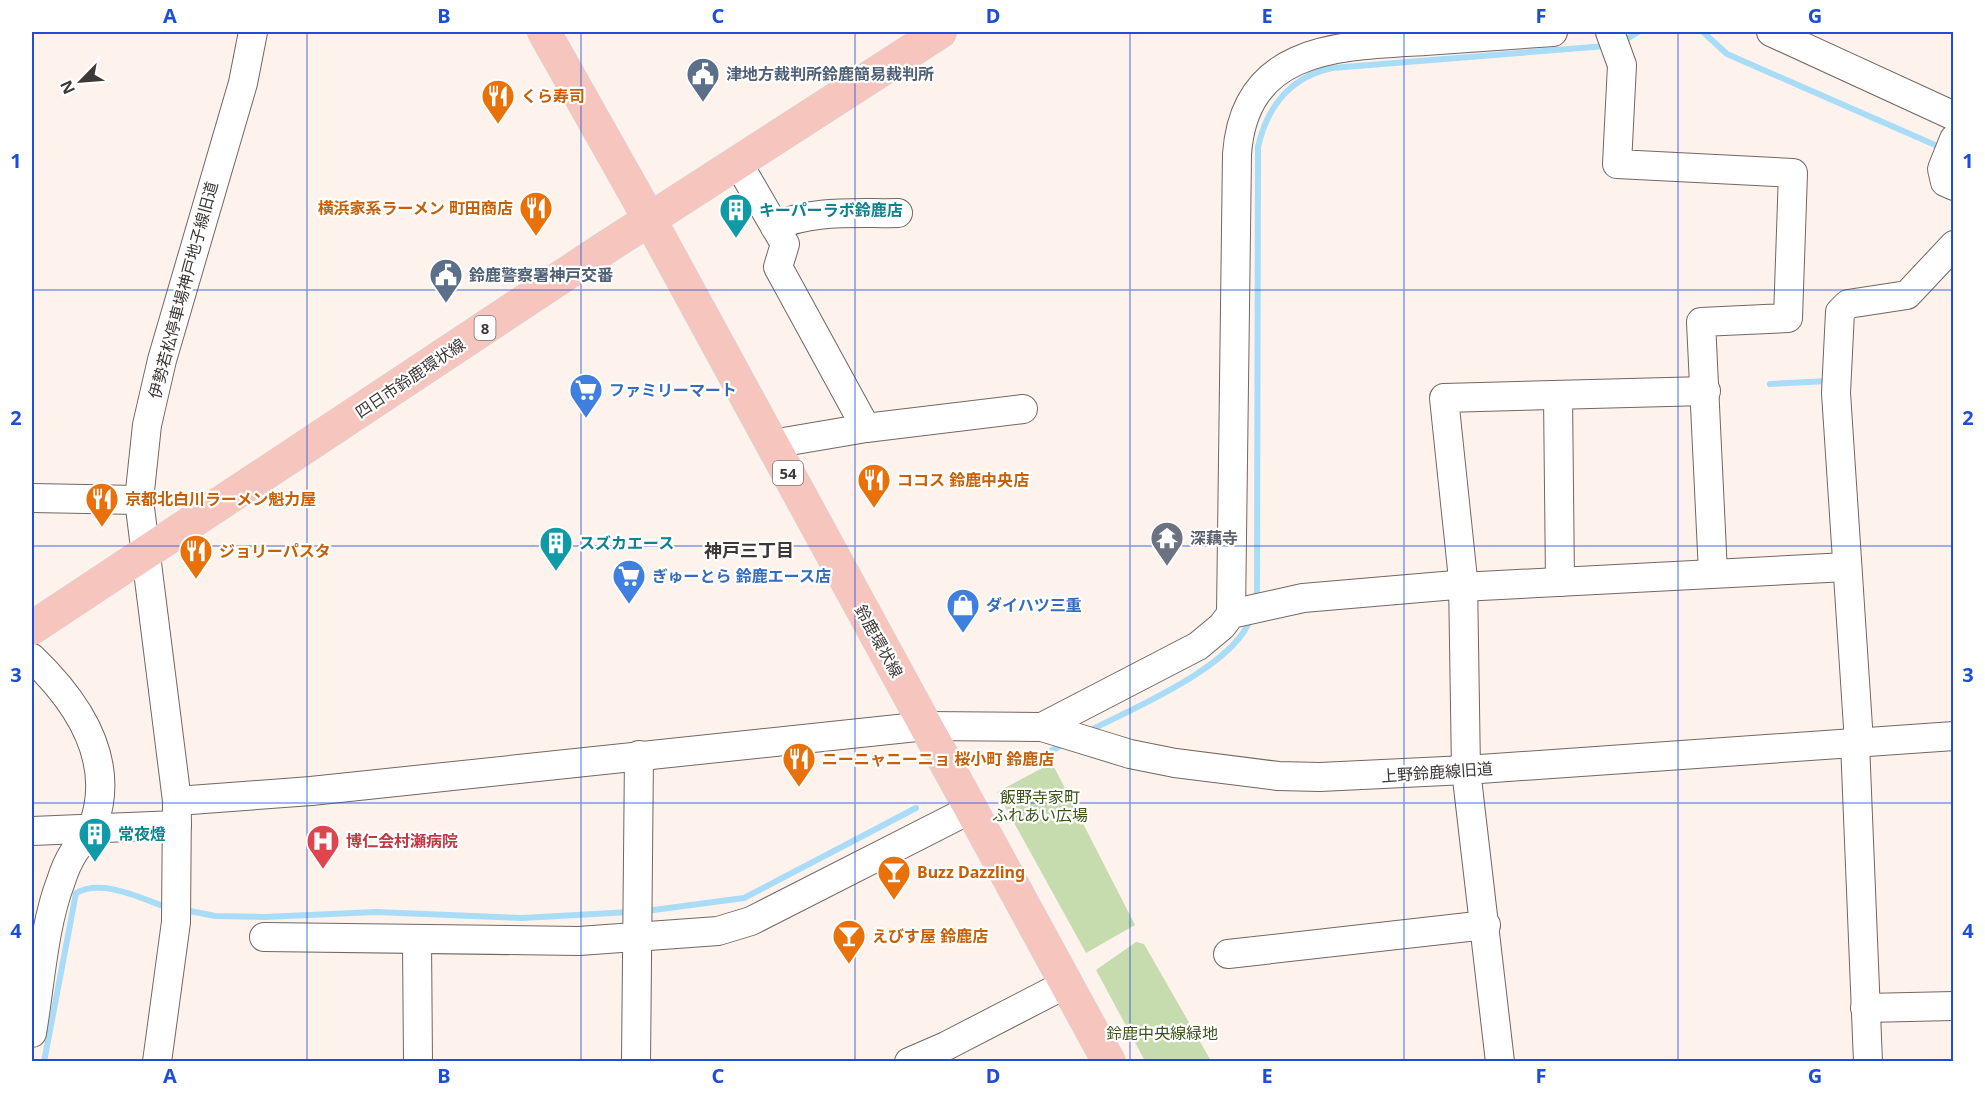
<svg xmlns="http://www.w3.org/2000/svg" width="1985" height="1093" font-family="'Noto Sans','Noto Sans JP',sans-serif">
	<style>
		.green { fill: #c6dbae }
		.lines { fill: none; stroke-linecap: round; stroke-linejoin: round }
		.stream { stroke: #a9dcf7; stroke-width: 6 }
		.minor-casing { stroke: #716763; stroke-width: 30 }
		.major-casing { stroke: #d4d3d3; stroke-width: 34 }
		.minor { stroke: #fff; stroke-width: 28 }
		.major { stroke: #f6c5be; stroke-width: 33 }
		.grid { fill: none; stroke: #1d4ed8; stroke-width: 1.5; stroke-opacity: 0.55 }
		.labels { text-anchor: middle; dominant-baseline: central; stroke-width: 4.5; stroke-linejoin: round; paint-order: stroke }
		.shield { fill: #fff; stroke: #777472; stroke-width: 1.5 }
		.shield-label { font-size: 15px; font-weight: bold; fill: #3d3836 }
		.service-label { font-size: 16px; font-weight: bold; fill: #4e5e75; stroke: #fff; text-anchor: start }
		.food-label { font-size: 16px; font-weight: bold; fill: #c56008; stroke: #fff; text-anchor: start }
		.culture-label { font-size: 16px; font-weight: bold; fill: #0d838f; stroke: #fff; text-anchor: start }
		.street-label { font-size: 16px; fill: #3d3836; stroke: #fff }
		.shop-label { font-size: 16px; font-weight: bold; fill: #366cbe; stroke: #fff; text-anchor: start }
		.worship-label { font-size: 16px; font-weight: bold; fill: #5b616d; stroke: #fff; text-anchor: start }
		.park-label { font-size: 16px; fill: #3c5318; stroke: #fff }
		.health-label { font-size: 16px; font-weight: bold; fill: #be3a42; stroke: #fff; text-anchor: start }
		.neighbourhood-label { font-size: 18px; font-weight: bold; fill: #3d3836; stroke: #fff }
		.neatline { fill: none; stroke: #1d4ed8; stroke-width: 2 }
		.grid-label { font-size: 20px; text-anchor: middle; font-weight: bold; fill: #1d4ed8 }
	</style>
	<rect width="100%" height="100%" fill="#fef2ed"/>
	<g class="green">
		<path d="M1052,763L1135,925L1086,953L997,792Z"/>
		<path d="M1136,942L1144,944L1211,1061H1145L1096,970Z"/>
	</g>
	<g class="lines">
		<g class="stream">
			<path d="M1703,32L1727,54L1942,148"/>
			<path d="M1622,42L1638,32"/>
			<path d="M1770,384L1829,381"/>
			<path d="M1255,601L1257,592L1258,147C1267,107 1290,77 1332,68L1606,46"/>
			<path d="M1089,731C1131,709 1235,666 1250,619"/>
			<path d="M1024,765L1064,744"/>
			<path d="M185,910L215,916L264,917L376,912L522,918L630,912"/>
			<path d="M646,911L744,898L916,808"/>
			<path d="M44,1062L76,893C103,878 141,899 169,908"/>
		</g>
		<g class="minor-casing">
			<g id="minor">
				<path d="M1610,32L1622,65L1617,164L1793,173L1788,318L1701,322L1713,573"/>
				<path d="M1771,32L1954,116"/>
				<path d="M1954,139L1942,169L1945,182L1954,186"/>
				<path d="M738,163L785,244L778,267L866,428"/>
				<path d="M775,227C810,209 859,214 898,213"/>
				<path d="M1558,395L1560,582"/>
				<path d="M772,444L866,428L1023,409"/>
				<path d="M32,498L139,500"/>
				<path d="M1231,614L1237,154C1245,45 1341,46 1425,41C1468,38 1510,35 1553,32"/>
				<path d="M32,658C78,702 117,760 93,826C89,836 80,843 74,852C69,860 64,871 61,881C44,924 40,986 32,1033"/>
				<path d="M1042,727L1198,646L1222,626L1231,614L1303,598L1455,585L1461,587L1847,567"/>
				<path d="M1859,742L1836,393L1840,312L1848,304L1907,295L1954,245"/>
				<path d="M1855,743L1868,1062"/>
				<path d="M177,801L311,791L926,726L1042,727L1130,754L1175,763L1278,776L1320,777L1466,770L1954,736"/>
				<path d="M32,831L177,825"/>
				<path d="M264,937L579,941L718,931L751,921L971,809"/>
				<path d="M417,941L418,1062"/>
				<path d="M1228,954L1486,925"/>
				<path d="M1865,1008L1954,1006"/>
				<path d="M157,1062L176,922L177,801L139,500L147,425L162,360L243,83L253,32"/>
				<path d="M636,1062L639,755"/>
				<path d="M909,1062L946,1046L1066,984"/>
				<path d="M1500,1062L1466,770L1463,579L1444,398L1706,391"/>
			</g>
		</g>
		<g class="major-casing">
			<g id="major">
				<path d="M544,32L650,220L1109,1062"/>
				<path d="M32,628L599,252L940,32"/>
			</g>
		</g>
		<use href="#minor" class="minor"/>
		<use href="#major" class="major"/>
	</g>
	<path class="grid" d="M307,32V1062M581,32V1062M855,32V1062M1130,32V1062M1404,32V1062M1678,32V1062M32,290H1954M32,546H1954M32,803H1954"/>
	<defs>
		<g id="civic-pin" transform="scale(1.725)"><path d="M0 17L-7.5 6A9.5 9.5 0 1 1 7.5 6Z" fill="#5c6f8a" stroke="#fff"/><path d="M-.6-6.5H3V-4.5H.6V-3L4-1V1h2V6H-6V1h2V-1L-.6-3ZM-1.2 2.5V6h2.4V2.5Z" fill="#fff"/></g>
		<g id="restaurant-pin" transform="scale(1.725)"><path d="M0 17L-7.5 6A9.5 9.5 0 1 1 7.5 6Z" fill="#e8710a" stroke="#fff"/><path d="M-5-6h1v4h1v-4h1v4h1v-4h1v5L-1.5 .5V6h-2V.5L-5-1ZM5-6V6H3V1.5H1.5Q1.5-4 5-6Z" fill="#fff"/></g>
		<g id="building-pin" transform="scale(1.725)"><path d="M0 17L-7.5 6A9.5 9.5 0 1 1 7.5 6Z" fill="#0f9aa8" stroke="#fff"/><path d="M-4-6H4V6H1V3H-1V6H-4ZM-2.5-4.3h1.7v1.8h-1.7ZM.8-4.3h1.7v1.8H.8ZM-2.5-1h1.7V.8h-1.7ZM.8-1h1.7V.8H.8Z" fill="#fff"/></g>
		<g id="supermarket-pin" transform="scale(1.725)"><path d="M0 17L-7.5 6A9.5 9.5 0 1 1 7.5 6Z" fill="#3f7fe0" stroke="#fff"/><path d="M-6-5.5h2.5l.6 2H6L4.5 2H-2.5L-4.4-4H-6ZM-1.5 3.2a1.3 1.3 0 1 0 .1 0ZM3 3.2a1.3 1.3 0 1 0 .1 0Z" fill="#fff"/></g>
		<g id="temple-pin" transform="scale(1.725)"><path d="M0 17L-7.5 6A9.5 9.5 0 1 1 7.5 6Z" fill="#6b7280" stroke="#fff"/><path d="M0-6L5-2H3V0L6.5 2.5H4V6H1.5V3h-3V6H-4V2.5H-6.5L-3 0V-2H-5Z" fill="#fff"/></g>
		<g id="shop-pin" transform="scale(1.725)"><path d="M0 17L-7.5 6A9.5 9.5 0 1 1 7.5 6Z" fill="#3f7fe0" stroke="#fff"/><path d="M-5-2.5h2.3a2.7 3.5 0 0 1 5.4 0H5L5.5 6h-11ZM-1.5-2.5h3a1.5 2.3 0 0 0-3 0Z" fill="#fff"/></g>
		<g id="hospital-pin" transform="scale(1.725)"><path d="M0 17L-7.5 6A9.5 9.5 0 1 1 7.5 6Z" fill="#e0444e" stroke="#fff"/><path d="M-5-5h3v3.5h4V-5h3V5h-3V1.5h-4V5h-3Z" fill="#fff"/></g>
		<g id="bar-pin" transform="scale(1.725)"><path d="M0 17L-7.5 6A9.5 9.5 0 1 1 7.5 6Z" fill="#e8710a" stroke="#fff"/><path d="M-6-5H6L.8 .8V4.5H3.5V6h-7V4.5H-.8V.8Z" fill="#fff"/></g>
	</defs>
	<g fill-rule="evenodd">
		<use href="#civic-pin" x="703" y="74"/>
		<use href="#restaurant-pin" x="498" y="96"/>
		<use href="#restaurant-pin" x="536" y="208"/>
		<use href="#building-pin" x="736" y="210"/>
		<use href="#civic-pin" x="446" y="275"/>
		<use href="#supermarket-pin" x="586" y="390"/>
		<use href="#restaurant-pin" x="874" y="480"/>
		<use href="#restaurant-pin" x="102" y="499"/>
		<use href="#temple-pin" x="1167" y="538"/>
		<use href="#building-pin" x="556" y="543"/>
		<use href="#restaurant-pin" x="196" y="551"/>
		<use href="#supermarket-pin" x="629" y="576"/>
		<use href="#shop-pin" x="963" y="605"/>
		<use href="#restaurant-pin" x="799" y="759"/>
		<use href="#building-pin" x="95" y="834"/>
		<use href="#hospital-pin" x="323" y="841"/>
		<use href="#bar-pin" x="894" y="872"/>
		<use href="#bar-pin" x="849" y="936"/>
	</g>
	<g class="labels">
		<g class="shield">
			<rect x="474.5" y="316" width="21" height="24" rx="4.5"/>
			<rect x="773" y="461" width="30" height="24" rx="4.5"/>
		</g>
		<g class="shield-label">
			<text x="485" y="328">8</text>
			<text x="788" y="473">54</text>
		</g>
		<g class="service-label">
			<text x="726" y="74">津地方裁判所鈴鹿簡易裁判所</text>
			<text x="469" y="275">鈴鹿警察署神戸交番</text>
		</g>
		<g class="food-label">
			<text x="521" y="96">くら寿司</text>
			<text x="513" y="208" text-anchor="end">横浜家系ラーメン 町田商店</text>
			<text x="897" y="480">ココス 鈴鹿中央店</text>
			<text x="125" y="499">京都北白川ラーメン魁力屋</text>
			<text x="219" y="551">ジョリーパスタ</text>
			<text x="822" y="759">ニーニャニーニョ 桜小町 鈴鹿店</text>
			<text x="917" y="872">Buzz Dazzling</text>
			<text x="872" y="936">えびす屋 鈴鹿店</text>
		</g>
		<g class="culture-label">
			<text x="759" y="210">キーパーラボ鈴鹿店</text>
			<text x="579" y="543">スズカエース</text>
			<text x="118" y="834">常夜燈</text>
		</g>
		<g class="street-label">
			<text transform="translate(183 290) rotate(-75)">伊勢若松停車場神戸地子線旧道</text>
			<text transform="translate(410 378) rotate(-34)">四日市鈴鹿環状線</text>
			<text transform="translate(879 641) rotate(61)">鈴鹿環状線</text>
			<text transform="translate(1437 772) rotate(-4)">上野鈴鹿線旧道</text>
		</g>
		<g class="shop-label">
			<text x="609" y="390">ファミリーマート</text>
			<text x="652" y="576">ぎゅーとら 鈴鹿エース店</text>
			<text x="986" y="605">ダイハツ三重</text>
		</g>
		<g class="worship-label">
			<text x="1190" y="538">深藕寺</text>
		</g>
		<g class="park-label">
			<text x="1040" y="797">飯野寺家町<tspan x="1040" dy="18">ふれあい広場</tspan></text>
			<text x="1162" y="1033">鈴鹿中央線緑地</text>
		</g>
		<g class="health-label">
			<text x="346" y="841">博仁会村瀬病院</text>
		</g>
		<g class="neighbourhood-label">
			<text x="749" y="550">神戸三丁目</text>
		</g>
	</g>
	<rect width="1985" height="1093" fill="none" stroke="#ffffff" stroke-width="66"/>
	<g transform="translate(81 81) rotate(245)" stroke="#ffffff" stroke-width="4.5" paint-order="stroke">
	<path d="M0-4.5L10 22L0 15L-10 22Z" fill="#3d3836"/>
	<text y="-9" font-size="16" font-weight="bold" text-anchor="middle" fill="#3d3836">N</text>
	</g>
	<rect x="33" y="33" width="1919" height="1027" class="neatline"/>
	<g class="grid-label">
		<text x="170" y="23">A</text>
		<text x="444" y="23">B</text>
		<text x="718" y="23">C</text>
		<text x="993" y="23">D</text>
		<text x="1267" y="23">E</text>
		<text x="1541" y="23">F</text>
		<text x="1815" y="23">G</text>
		<text x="16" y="168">1</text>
		<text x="1968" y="168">1</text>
		<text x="16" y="425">2</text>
		<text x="1968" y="425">2</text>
		<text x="16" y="682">3</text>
		<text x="1968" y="682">3</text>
		<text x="16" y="938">4</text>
		<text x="1968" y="938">4</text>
		<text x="170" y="1083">A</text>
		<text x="444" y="1083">B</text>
		<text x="718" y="1083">C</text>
		<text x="993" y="1083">D</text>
		<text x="1267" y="1083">E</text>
		<text x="1541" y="1083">F</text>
		<text x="1815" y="1083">G</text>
	</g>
</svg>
